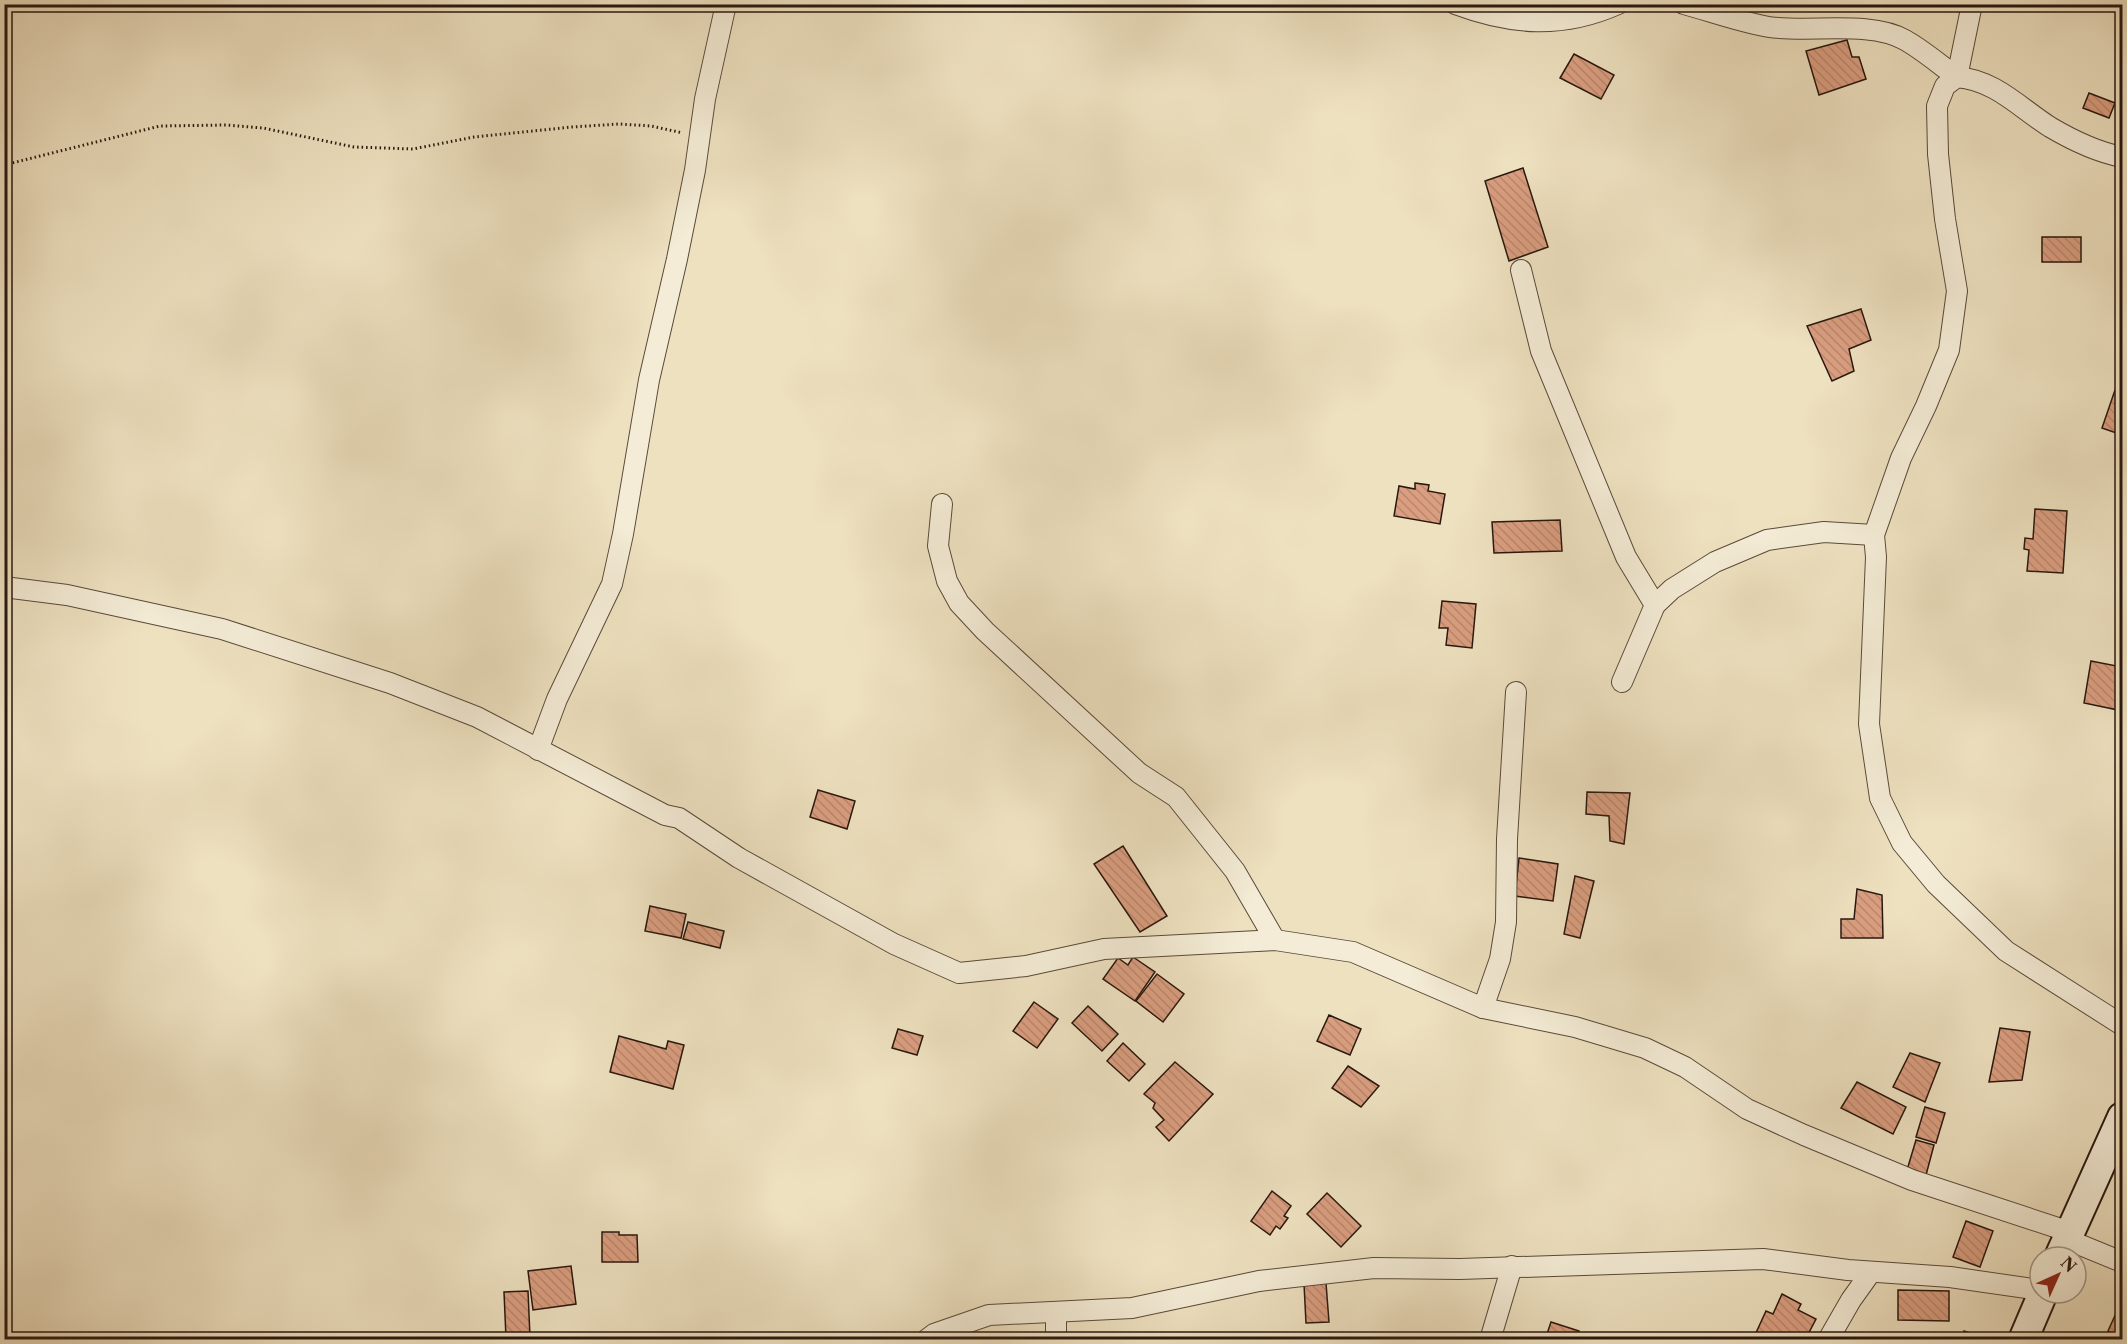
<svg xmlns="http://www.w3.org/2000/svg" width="2127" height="1344" font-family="'Libre Caslon Text',serif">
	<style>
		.building { fill: url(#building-back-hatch); stroke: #29170e; stroke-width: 1.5 }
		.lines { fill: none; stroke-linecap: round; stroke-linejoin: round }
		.minor-casing { stroke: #5a4a3a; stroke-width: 22 }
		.secondary-casing { stroke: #29170e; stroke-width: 32 }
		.path { stroke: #29170e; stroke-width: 3; stroke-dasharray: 1.5 3; stroke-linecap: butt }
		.minor { stroke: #f4ecd6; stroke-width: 20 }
		.secondary { stroke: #f4ecd6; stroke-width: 28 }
	</style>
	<defs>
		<pattern id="building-back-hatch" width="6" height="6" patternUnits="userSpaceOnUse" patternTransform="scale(1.5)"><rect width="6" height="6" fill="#da9e80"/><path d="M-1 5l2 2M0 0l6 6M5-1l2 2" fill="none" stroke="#bb876d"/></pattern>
	</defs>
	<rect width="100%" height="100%" fill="#eee1c0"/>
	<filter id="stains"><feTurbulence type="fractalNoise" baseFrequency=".00333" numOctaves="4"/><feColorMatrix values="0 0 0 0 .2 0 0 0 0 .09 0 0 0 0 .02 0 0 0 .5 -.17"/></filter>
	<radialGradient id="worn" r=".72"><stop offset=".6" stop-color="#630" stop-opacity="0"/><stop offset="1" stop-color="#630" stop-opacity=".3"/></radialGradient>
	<g class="building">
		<path d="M1847,40L1852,57H1859L1866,79L1819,95L1806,51Z"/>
		<path d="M1574,54L1614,75L1601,99L1560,78Z"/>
		<path d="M2089,93L2115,103L2109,118L2083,108Z"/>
		<path d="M1523,168L1548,247L1509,261L1485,181Z"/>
		<rect x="2042" y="237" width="39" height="25"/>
		<path d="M1861,309L1871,340L1849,349L1854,371L1832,381L1807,326Z"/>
		<path d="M2115,390L2122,393V435L2102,428Z"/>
		<path d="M1415,483L1429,485L1428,491L1445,494L1440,524L1394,516L1399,486L1415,489Z"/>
		<path d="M2035,509L2067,511L2063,573L2027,571L2029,550L2024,549L2025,538L2033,539Z"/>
		<path d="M1560,520L1562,551L1494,553L1492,522Z"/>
		<path d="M1442,601L1476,604L1472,648L1446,645L1448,628H1439Z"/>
		<path d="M2091,661L2122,667V687L2118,710L2084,703Z"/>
		<path d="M818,790L855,801L847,829L810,817Z"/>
		<path d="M1587,792L1630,793L1624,844L1610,841L1609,816L1586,814Z"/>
		<path d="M1123,846L1167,916L1140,932L1094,864Z"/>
		<path d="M1519,858L1558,864L1553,901L1515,896Z"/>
		<path d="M1575,876L1594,881L1580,938L1564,934Z"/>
		<path d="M1857,889L1882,895L1883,938H1841V919H1854Z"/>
		<path d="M650,906L686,914L681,938L645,931Z"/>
		<path d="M688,922L724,931L720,948L683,939Z"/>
		<path d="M1133,957L1155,972L1135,1001L1103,979L1118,958L1128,965Z"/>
		<path d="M1157,974L1184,994L1163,1022L1136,1001Z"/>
		<path d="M1034,1002L1058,1019L1037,1048L1013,1031Z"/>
		<path d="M1088,1006L1118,1034L1102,1051L1072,1023Z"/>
		<path d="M1329,1015L1361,1029L1350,1055L1317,1041Z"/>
		<path d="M2000,1028L2030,1032L2022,1080L1989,1082Z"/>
		<path d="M898,1029L923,1036L917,1055L892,1048Z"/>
		<path d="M619,1036L666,1049L668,1041L684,1045L673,1089L610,1072Z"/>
		<path d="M1123,1043L1145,1064L1129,1081L1107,1061Z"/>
		<path d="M1910,1053L1940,1063L1925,1102L1893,1087Z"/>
		<path d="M1175,1062L1213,1094L1169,1141L1156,1127L1164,1120L1153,1108L1155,1103L1144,1094Z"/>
		<path d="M1348,1066L1379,1086L1361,1107L1332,1088Z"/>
		<path d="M1857,1082L1906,1107L1893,1134L1841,1108Z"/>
		<path d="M1925,1107L1945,1113L1936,1143L1916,1137Z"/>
		<path d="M1916,1140L1934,1145L1926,1175L1907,1170Z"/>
		<path d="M1272,1191L1291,1206L1284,1216L1288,1218L1280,1229L1276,1226L1270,1235L1251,1221Z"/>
		<path d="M1327,1193L1361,1226L1341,1247L1307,1214Z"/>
		<path d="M1966,1221L1993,1231L1980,1267L1953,1257Z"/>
		<path d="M602,1232H619V1235H637L638,1262H602Z"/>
		<path d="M571,1266L576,1304L533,1310L528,1271Z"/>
		<path d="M1326,1283L1329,1322L1306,1323L1304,1284Z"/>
		<path d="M1898,1290L1949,1291V1321L1898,1320Z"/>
		<path d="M528,1291L530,1337L506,1338L504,1292Z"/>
		<path d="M1782,1294L1801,1304L1798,1310L1816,1319L1805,1340H1764L1755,1335L1766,1311L1773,1314Z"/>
		<path d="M2122,1300V1338L2108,1331Z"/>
		<path d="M1551,1322L1579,1331L1576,1340H1545Z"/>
		<path d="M1964,1331L1979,1336L1978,1340H1961Z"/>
	</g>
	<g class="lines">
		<g class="minor-casing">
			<g id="minor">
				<path d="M1455,4C1511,25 1562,29 1618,4"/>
				<path d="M1684,4C1713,12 1740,22 1769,27C1809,33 1870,20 1905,40C1923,50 1940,65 1957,77L1972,4"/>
				<path d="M2122,157C2097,152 2072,140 2050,127C2020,108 1995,80 1957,77L1945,86L1937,106L1938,154L1945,219L1957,291L1949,350L1926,406L1901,458L1874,535L1876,557L1869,724L1880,798L1902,843L1936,884L2006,951L2122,1025"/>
				<path d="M1521,270L1541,351L1626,557L1655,605"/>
				<path d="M942,504L938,546L947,581L959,603L985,631L1139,773L1176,797L1235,871L1275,940"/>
				<path d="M4,587L67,595L222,629L390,683L477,717L665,815L679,818L739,858L894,944L959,973L1026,966L1104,949L1275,940L1353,952L1483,1008L1575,1027L1645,1048L1685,1067L1747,1109L1804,1135L1912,1180L2070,1232"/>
				<path d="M1622,682L1655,605L1672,589L1715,562L1767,540L1824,532L1874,535"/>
				<path d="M538,750L557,699L612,584L623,534L649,380L677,259L695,170L705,99L726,4"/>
				<path d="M1483,1008L1500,959L1506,922L1507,839L1516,692"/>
				<path d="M2066,1239L2122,1262"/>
				<path d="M926,1340L934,1334L989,1315L1132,1308L1259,1281L1374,1268L1460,1269L1763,1259L1848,1270L1950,1277L2040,1290"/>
				<path d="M1056,1340V1312"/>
				<path d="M1490,1340L1512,1266"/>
				<path d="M1828,1340L1851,1300L1871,1272"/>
			</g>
		</g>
		<g class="secondary-casing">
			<g id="secondary">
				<path d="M2059,1257L2122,1117"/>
				<path d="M2023,1340L2043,1293"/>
			</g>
		</g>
		<path class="path" d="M4,165L160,126L227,125L263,128L354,147L413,149L474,137L572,127L619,124L651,126L683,133"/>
		<use href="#minor" class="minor"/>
		<use href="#secondary" class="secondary"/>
	</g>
	<rect width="2127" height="1344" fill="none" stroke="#eee1c0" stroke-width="24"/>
	<rect x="6" y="6" width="2115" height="1332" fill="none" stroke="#29170e" stroke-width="3"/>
	<rect x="12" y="12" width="2103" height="1320" fill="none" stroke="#29170e" stroke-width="1.5"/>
	<g transform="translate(2058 1275) rotate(45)"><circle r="28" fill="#f4ecd6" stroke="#a39786" stroke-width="1.5"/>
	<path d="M0-4.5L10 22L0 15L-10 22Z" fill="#8f2418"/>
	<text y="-9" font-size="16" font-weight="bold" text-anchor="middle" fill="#29170e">N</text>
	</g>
	<rect width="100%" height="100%" filter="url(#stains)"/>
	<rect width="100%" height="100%" fill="url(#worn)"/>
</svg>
